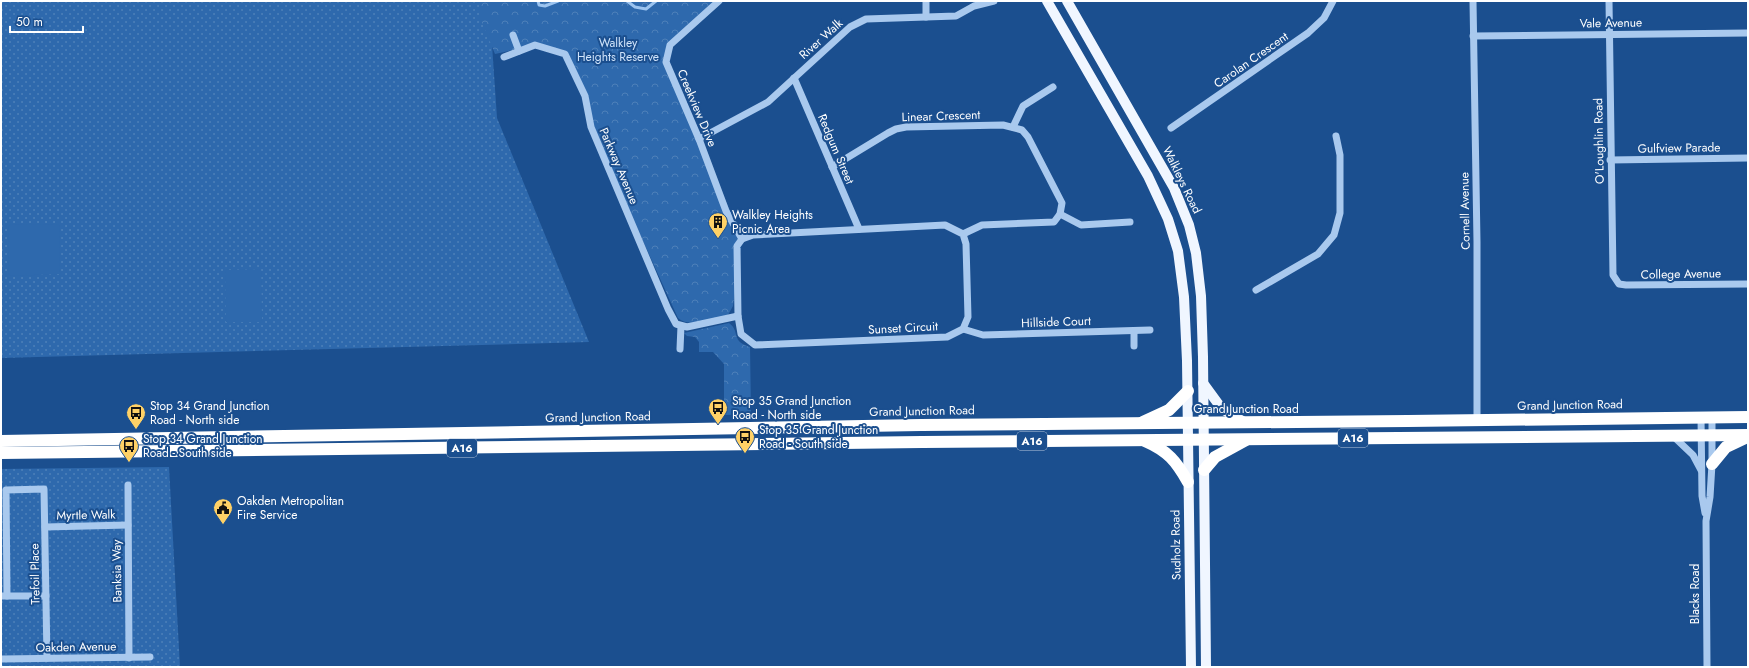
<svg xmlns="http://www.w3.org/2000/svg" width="1749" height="668" font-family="Jost,sans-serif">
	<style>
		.grass { fill: url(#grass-dots) }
		.park { fill: url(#park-crowns) }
		.pitch { fill: #2e69ad }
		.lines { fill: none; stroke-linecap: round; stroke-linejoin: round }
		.stream { stroke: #9cc4f0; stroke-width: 3 }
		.minor { stroke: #a9c9ee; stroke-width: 7 }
		.major { stroke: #f0f6ff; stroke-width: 10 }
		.highway { stroke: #fff; stroke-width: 12 }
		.labels { text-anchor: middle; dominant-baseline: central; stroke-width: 4; stroke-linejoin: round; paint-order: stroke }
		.shield { fill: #1b4f8f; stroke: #bbcadd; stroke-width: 1 }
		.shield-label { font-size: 11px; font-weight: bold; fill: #fff }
		.street-label { font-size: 12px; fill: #fff; stroke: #1b4f8f }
		.park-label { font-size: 12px; fill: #cfe3fa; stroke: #1b4f8f }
		.poi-label { font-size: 12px; fill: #fff; stroke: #1b4f8f; text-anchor: start }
	</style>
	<defs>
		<pattern id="grass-dots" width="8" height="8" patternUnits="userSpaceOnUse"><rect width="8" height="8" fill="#2e69ad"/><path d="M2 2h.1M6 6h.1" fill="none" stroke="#4d80b9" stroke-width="1.8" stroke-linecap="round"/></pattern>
		<pattern id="park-crowns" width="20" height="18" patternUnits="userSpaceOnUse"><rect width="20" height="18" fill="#2e69ad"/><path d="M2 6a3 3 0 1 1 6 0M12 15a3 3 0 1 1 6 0" fill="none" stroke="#4d80b9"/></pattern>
	</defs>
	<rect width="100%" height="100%" fill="#1b4f8f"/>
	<g class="grass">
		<path d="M1,1H489L497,118L589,342L1,358Z"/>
		<path d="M169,467L180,667H1V469Z"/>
	</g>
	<g class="park">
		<path d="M481,1H719L670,45L666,62L742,239L733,306L728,315C714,318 690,329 678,318L591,127L587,109L565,54L535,45L495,54L481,20Z"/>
		<path d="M729,323C741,332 730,341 750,347L751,414L724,415V364L713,352H699V342L695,337L687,336L684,333Z"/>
	</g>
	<g class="pitch">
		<path d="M59,224L60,274L9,276L8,225Z"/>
		<path d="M261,269L262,322H226L225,270Z"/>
	</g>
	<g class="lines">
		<g class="stream">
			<path d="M538,1L539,5L545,6L558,1"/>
			<path d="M627,1L635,7L646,9L656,1"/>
		</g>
		<g class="minor">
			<path d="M719,1L670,45L666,62L699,139L726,211L742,239"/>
			<path d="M926,1V17"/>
			<path d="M1473,1L1477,242V421"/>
			<path d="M1609,1L1613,275L1619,284L1626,285L1748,284"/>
			<path d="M513,35L519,51"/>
			<path d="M1473,36L1748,33"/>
			<path d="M504,57L535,45L565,54L585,96L591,127L668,309L676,324L687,327L738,316"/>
			<path d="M794,78L859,229"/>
			<path d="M1013,127L1023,106L1053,87"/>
			<path d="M1171,128L1308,33L1324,18L1333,1"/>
			<path d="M699,139L768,102L850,27L866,19L956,16L974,6L994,1"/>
			<path d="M1610,160L1748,158"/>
			<path d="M832,167L888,133L896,129L906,127L1003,125L1022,130L1028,137L1062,203L1060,214L1054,222L982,225L963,234"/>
			<path d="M1060,214L1081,225L1130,222"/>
			<path d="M945,225L963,234L966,244L968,317L963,329L947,337L755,345L741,334L738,316L737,246L742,239L753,235Z"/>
			<path d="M1256,290L1318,254L1334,235L1340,213V155L1336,136"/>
			<path d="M963,329L983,335L1150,330"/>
			<path d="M1134,331V346"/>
			<path d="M680,349L681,326"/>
			<path d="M1701,417L1702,496L1705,513"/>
			<path d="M1673,436L1693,455L1701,470"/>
			<path d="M128,485L129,658"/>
			<path d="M45,527L128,525"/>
			<path d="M1,596H46"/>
			<path d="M7,596L6,490L44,489L47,658"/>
			<path d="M1,659L150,657"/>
			<path d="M1707,667L1706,521L1710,497L1712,464V417"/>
		</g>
		<g class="major">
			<path d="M1047,1L1148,176L1168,219L1178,251L1184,297L1187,361L1191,667"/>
			<path d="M1067,1L1174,188L1189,225L1196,253L1201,296L1203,357L1206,667"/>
			<path d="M1203,383L1222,409L1246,423"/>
		</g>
		<g class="highway">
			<path d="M1143,422L1169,410L1188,391"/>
			<path d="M1,441L921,425L1408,421L1748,417"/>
			<path d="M1145,441C1168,451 1176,461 1188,482"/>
			<path d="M1,453L922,442L1748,435"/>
			<path d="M1712,464L1726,447L1745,438"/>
			<path d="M1204,470L1215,457L1246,440"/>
		</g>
	</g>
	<defs>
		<g id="building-pin" transform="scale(1)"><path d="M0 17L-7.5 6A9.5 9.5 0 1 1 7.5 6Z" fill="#ffd166" stroke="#1b4f8f"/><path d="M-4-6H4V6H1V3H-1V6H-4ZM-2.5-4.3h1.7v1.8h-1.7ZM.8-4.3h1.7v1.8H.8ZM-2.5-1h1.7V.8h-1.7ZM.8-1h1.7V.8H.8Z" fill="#111"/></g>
		<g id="bus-pin" transform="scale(1)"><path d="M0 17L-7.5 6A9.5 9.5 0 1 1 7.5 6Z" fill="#ffd166" stroke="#1b4f8f"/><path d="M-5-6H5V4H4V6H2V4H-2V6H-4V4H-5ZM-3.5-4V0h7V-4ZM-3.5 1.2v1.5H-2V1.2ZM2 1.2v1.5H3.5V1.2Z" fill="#111"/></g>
		<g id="civic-pin" transform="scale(1)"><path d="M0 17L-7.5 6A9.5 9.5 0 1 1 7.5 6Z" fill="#ffd166" stroke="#1b4f8f"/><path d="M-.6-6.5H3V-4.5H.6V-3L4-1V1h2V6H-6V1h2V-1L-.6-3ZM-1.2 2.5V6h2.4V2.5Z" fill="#111"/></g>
	</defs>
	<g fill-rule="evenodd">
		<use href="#building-pin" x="718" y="222"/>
		<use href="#bus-pin" x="718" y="408"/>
		<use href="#bus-pin" x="136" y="413"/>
		<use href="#bus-pin" x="745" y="437"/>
		<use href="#bus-pin" x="129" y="446"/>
		<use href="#civic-pin" x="223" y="508"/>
	</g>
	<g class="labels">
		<g class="shield">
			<rect x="1338" y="429" width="30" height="18" rx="3"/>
			<rect x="1017" y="432" width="30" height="18" rx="3"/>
			<rect x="447" y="439" width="30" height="18" rx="3"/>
		</g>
		<g class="shield-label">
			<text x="1353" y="438">A16</text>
			<text x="1032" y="441">A16</text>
			<text x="462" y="448">A16</text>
		</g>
		<g class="street-label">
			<text transform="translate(1611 23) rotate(-1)">Vale Avenue</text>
			<text transform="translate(821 39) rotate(-42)">River Walk</text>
			<text transform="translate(1251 60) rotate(-35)">Carolan Crescent</text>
			<text transform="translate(697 108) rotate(67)">Creekview Drive</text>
			<text transform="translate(941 116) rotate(-2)">Linear Crescent</text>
			<text transform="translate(1599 141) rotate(-91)">O'Loughlin Road</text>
			<text transform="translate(1679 148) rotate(-1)">Gulfview Parade</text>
			<text transform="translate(836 149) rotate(67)">Redgum Street</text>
			<text transform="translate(619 166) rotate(67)">Parkway Avenue</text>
			<text transform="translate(1182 180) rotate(64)">Walkleys Road</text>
			<text transform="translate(1465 211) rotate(-91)">Cornell Avenue</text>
			<text transform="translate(1681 274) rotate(-1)">College Avenue</text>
			<text transform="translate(1056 322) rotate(-2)">Hillside Court</text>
			<text transform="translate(903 328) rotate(-3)">Sunset Circuit</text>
			<text transform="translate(1570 405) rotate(-1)">Grand Junction Road</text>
			<text x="1246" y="409">Grand Junction Road</text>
			<text transform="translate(922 411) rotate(-1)">Grand Junction Road</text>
			<text transform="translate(598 417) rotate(-1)">Grand Junction Road</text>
			<text transform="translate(86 515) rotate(-1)">Myrtle Walk</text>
			<text transform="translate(1176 545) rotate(-91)">Sudholz Road</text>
			<text transform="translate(117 571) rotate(-91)">Banksia Way</text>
			<text transform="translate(35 574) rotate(-91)">Trefoil Place</text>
			<text transform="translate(1695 594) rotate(-90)">Blacks Road</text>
			<text transform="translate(76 647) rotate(-1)">Oakden Avenue</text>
		</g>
		<g class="park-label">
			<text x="618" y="43">Walkley<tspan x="618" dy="14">Heights Reserve</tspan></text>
		</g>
		<g class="poi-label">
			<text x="732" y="215">Walkley Heights<tspan x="732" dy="14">Picnic Area</tspan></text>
			<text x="732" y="401">Stop 35 Grand Junction<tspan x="732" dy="14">Road - North side</tspan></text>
			<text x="150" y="406">Stop 34 Grand Junction<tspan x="150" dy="14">Road - North side</tspan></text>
			<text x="759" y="430">Stop 35 Grand Junction<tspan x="759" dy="14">Road - South side</tspan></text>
			<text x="143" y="439">Stop 34 Grand Junction<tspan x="143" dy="14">Road - South side</tspan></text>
			<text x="237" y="501">Oakden Metropolitan<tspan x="237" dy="14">Fire Service</tspan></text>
		</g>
	</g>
	<rect width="1749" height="668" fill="none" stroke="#ffffff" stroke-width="4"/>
	<path d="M10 26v6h73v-6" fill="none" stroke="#ffffff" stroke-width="2"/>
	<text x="16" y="26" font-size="12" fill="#ffffff" stroke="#1b4f8f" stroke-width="3" paint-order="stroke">50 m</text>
</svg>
